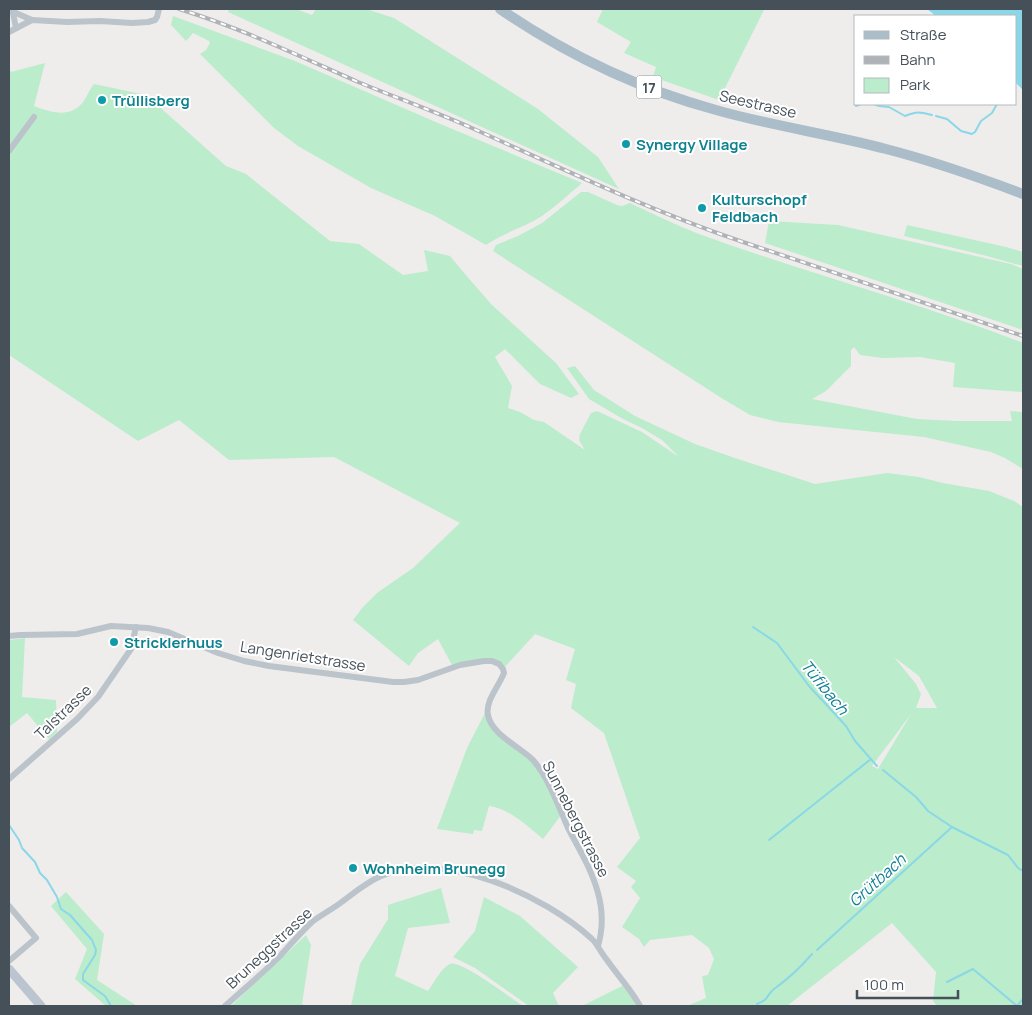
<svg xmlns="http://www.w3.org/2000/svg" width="1032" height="1015" font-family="Manrope,sans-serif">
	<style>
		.green { fill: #bbeccc; fill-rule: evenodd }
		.water { fill: #8ad8e7 }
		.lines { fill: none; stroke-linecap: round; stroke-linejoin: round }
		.stream { stroke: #8ad8e7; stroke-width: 2 }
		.street { stroke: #bbc4cb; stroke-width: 6 }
		.secondary { stroke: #bac5d0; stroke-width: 9 }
		.primary { stroke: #acbdca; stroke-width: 10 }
		.rail-casing { stroke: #afb2b6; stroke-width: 4 }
		.rail { stroke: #fff; stroke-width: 2; stroke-dasharray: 5.5; stroke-linecap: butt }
		.culture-dot { fill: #0f9aa8; stroke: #fff; stroke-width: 2 }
		.labels { text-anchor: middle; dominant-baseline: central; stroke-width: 4; stroke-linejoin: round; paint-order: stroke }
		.shield { fill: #fff; stroke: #7d848b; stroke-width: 1 }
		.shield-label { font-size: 14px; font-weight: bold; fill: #455059 }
		.culture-label { font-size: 15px; font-weight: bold; fill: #0d838f; stroke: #fff; text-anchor: start }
		.street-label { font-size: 15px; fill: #455059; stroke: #fff }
		.water-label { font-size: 16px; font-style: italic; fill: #128198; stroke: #fff }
	</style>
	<rect width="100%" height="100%" fill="#efecec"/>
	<g class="green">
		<path d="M229,9H296L312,15L316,9H366L394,18L538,109L598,157L619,189L228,12Z"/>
		<path d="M603,9H766L764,10L719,100L653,77L656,67L624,53L631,42L597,22Z"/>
		<path d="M173,16L295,61L438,123L582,183C569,194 556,206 542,216C525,227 503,233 486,245L435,216L371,188L298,146L274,128L200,54L206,50L210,43L209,41L193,33L186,41L171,25Z"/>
		<path d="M45,63L34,106C50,112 70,119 83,102C87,97 89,90 94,84L146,95L226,166L246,174L330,241L359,244L403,275L428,271L424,250L450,256L465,274L491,304L556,363L579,394L571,398L540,384L505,349L495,357L512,386L508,408L520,412L534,420L544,422L585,450L579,440L580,434L591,413L597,411L642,432L679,457L662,440L642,428L623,419L589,399L567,368L575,366L594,390L635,416L695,444L732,457L815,484L887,473L919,477L943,483L989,491L1014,501L1023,507V960L1022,961L1023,969V1006H937L933,1001L936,972L892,923L787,1006H687L706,998L702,976L708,975L714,959L709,948L692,935L650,940L644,947L639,939L622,927L640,898L631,887L636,881L617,867L640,838L604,733L571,708L576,684L566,680L575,649L535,634L503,669L494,662L453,667L438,639L418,653L409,666L353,620L363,607L377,593L413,568L460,523L334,457L229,460L179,420L138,441L9,355V68L11,72ZM894,657L919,676L937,708H916L921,694L916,684ZM911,714L878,769L872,766Z"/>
		<path d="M581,192H588L617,205L622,206L630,203C653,214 676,225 699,234C806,273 917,302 1023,343V392L953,387L955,363L920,357L883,358L860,355L854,347L851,350V366L826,391L812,399L917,419L956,421H1012L1010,411L1023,412V469L1005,458L991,452L924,437L778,422L750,415L723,399L493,251L496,245L518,236L542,223Z"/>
		<path d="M769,221L838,225L1011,264L1023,269V330L765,243Z"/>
		<path d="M907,225L1006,247L1023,252V266L983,255L904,236Z"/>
		<path d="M25,638L22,697L56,700L57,732L49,739L27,713L9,727V640Z"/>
		<path d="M487,709L492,725L532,760L562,814L543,839C527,826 510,809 489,806L482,831L474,830L473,834L437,829L467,748Z"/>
		<path d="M441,888L450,923L408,928L395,976L428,991C433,984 442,967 450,964C460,959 512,999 523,1006H351L360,964L388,919V905Z"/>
		<path d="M66,892L104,934L97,980L137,1006H106L75,979L87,949L51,906Z"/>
		<path d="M484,897L520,916L578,967L553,993L559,1006H529L475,968L453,957L475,931Z"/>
		<path d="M306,935L311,945L302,1004L306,1006H231Z"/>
		<path d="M624,985L637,1006H582Z"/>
	</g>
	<path class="water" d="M927,9H1023V90L1016,83V16H936Z"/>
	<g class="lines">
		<g class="stream">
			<path d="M874,104L879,106L889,107L905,116C917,111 920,112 932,115"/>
			<path d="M856,106L861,104"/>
			<path d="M936,116L947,119L961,131L972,134L975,132L981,121L992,113L997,104"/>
			<path d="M753,627L777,643L809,686L846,726L855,741L877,766"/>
			<path d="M883,770L916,797L928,811L952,827L1008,855L1018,868L1023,871"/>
			<path d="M9,825L19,840L22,848L35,862L40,873L47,880L57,897L61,909L70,915L92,940L96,950L95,955L83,974V980L105,996L111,1006"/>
			<path d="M769,840L871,759"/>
			<path d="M817,950L952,827"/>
			<path d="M947,982L973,969L1017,1006L1023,999"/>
			<path d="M758,1006L757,1004C770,999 766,995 774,989C788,979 800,968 812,954"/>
		</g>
		<g class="street">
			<path d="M9,10L32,20"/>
			<path d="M13,13L16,28"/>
			<path d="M9,32L32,20L67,22L100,21L132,23L148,22L155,20L157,17L159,9"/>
			<path d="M9,151L34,117"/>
			<path d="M9,636L20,635L77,634L111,626L148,628L168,632L218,653L244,661L269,666L393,682H404L418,680L460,665L484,661H492L499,664L503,669L504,673C499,686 485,701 488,715C491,734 520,747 533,760C548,777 559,807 568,828C579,849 592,870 598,893C603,911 603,929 598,946"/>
			<path d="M9,779L77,719L98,697L131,649L136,627"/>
			<path d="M9,906L36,938L9,961"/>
			<path d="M225,1006C244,989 263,973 281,955C291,944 301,932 312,922C322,914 333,909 343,901C355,892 367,882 381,876C442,848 546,896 592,939C598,945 601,953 607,960C618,976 631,989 640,1006"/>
		</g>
		<path class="secondary" d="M9,969L41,1006"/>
		<path class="primary" d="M500,9C566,54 639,89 716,110C772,126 830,134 886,149C933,161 978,177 1023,194"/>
		<g class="rail-casing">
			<path id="rail" d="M179,9C241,28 299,56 358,82C397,98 436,112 474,129C563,169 651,211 743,242L1023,336"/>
		</g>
		<use href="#rail" class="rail"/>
	</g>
	<g class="culture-dot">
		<circle cx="102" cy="100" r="5"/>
		<circle cx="626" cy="144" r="5"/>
		<circle cx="702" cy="208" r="5"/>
		<circle cx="114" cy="642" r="5"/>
		<circle cx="353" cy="868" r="5"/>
	</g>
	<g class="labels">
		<rect class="shield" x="636.5" y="75.5" width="25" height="23" rx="4"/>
		<g class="shield-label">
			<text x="649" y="87">17</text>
		</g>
		<g class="culture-label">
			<text x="112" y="100">Trüllisberg</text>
			<text x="636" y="144">Synergy Village</text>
			<text x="712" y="199">Kulturschopf<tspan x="712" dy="17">Feldbach</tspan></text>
			<text x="124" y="642">Stricklerhuus</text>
			<text x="363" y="868">Wohnheim Brunegg</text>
		</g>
		<g class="street-label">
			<text transform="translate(758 104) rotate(13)">Seestrasse</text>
			<text transform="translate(303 656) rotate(9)">Langenrietstrasse</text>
			<text transform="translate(63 712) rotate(-44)">Talstrasse</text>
			<text transform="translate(576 819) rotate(63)">Sunnebergstrasse</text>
			<text transform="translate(269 948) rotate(-43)">Bruneggstrasse</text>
		</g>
		<g class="water-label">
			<text transform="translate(825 687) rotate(51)">Tüfibach</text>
			<text transform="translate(877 880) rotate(-42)">Grütbach</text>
		</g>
	</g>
	<rect width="1032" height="1015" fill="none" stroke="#455059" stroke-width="20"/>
	<rect x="854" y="15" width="162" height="90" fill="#ffffff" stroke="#b5b9bd"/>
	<rect x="864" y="31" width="25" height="8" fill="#acbdca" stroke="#b5b9bd"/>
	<text x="900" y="40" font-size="15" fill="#455059">Straße</text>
	<rect x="864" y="56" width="25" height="8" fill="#afb2b6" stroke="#b5b9bd"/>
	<text x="900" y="65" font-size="15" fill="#455059">Bahn</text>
	<rect x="864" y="78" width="25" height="15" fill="#bbeccc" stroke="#b5b9bd"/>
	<text x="900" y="90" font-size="15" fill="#455059">Park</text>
	<path d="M857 990v8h101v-8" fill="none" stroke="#455059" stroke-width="2.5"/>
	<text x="864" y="990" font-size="15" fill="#455059" stroke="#ffffff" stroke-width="4" paint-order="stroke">100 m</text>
</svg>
